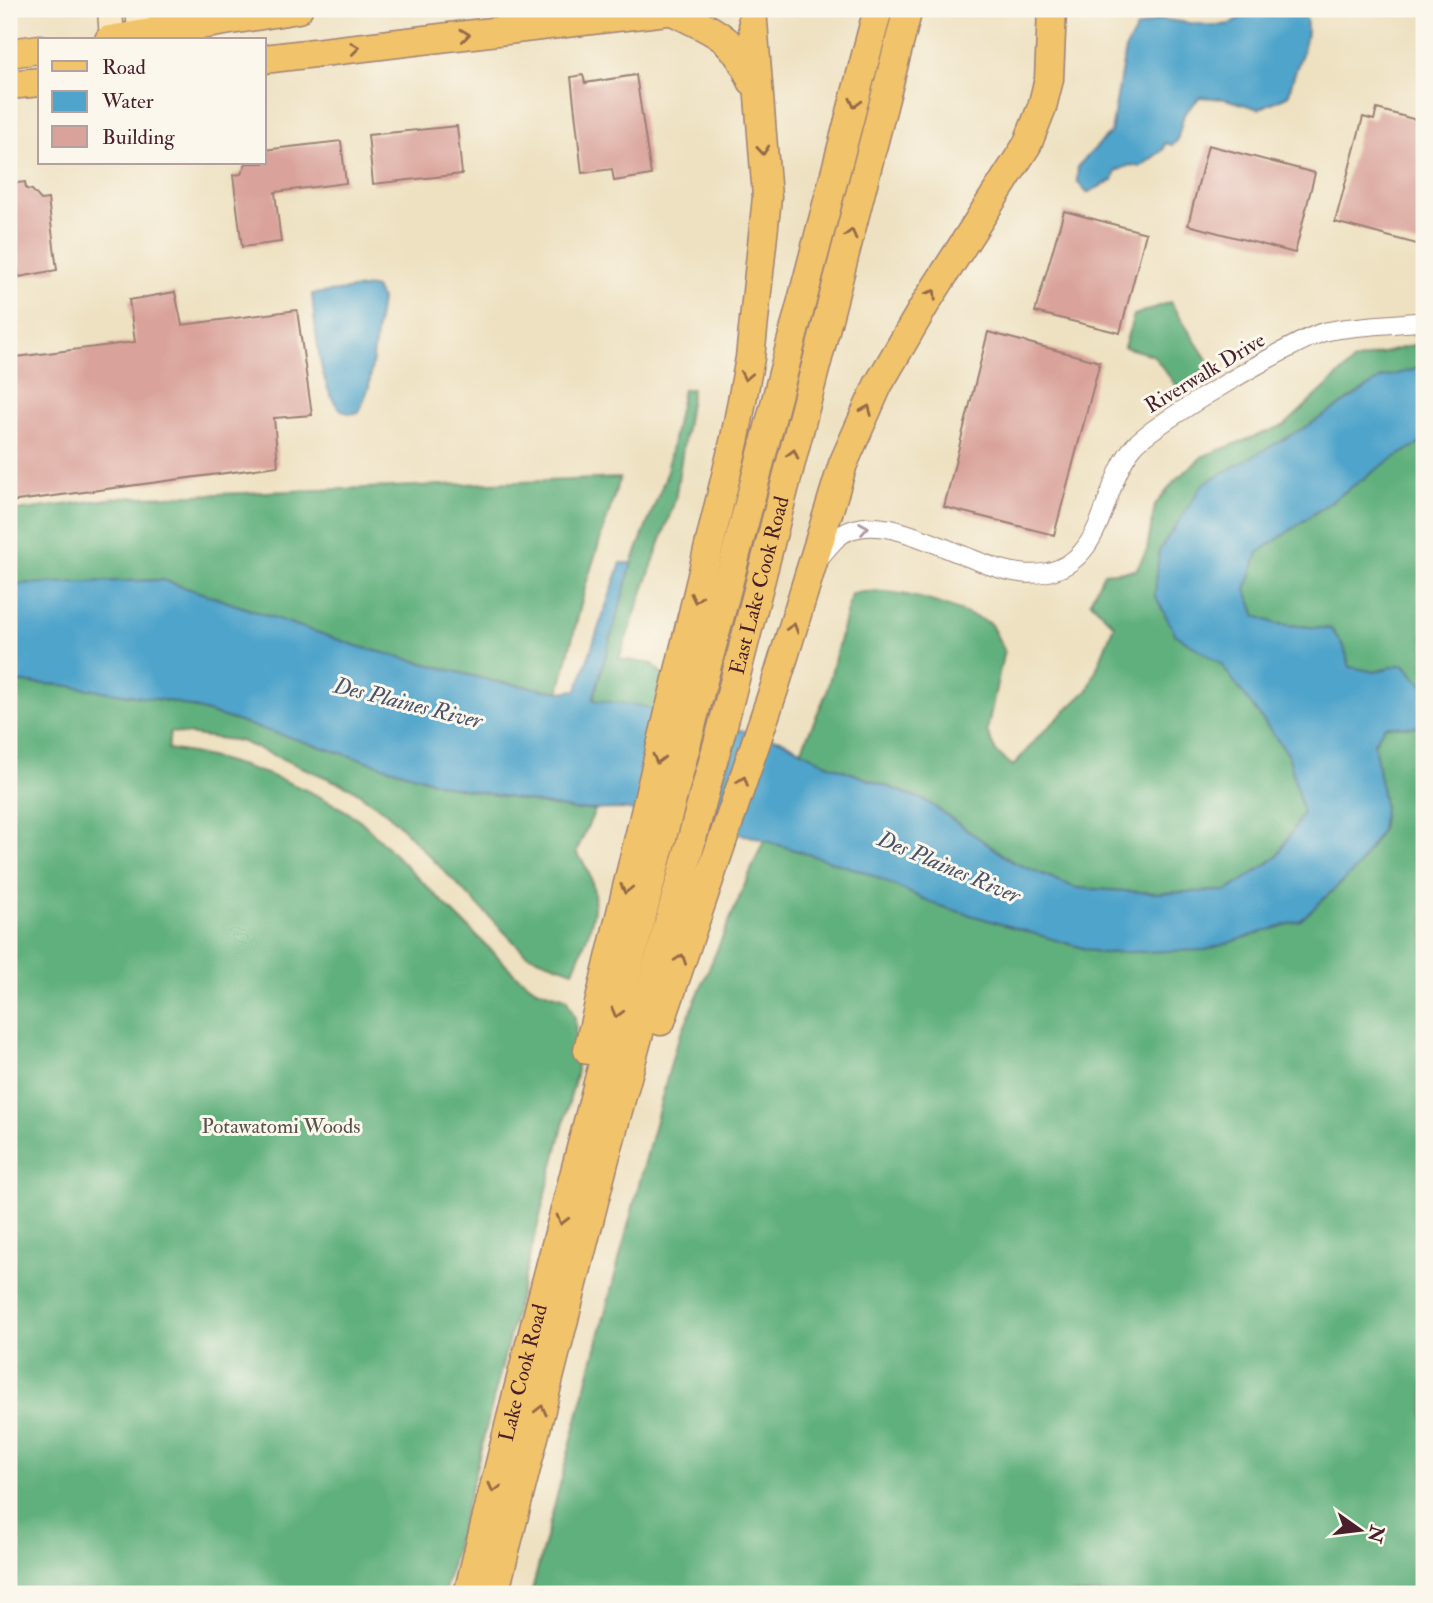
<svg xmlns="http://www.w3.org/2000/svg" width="1433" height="1603" font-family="'IM FELL Double Pica',serif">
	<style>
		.forest { fill: #60b07d; stroke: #556854; stroke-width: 2 }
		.water { fill: #4fa4cb; stroke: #4c627b; stroke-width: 2 }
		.building { fill: #d9a29a }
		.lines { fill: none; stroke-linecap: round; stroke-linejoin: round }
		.street-casing { stroke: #9c8076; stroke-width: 20 }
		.secondary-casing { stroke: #9c8076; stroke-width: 27 }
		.primary-casing { stroke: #9c8076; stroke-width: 31 }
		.street { stroke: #fff; stroke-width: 18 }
		.secondary { stroke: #f9e7c3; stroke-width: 24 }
		.primary { stroke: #f1c36a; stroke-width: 28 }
		.oneway { stroke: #956947 }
		.oneway2 { stroke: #ae9aa0 }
		.labels { text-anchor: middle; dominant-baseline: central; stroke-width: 6; stroke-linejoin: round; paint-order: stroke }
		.street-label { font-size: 21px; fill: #4a1f2b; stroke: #fbf7ec }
		.park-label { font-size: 21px; fill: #57534a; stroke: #fbf7ec }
		.water-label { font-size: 23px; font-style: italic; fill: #4c546b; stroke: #fbf7ec }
	</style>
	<rect width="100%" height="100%" fill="#fbf7ec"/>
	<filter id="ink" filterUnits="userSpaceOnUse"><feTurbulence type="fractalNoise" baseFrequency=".0143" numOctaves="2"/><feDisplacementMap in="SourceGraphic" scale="14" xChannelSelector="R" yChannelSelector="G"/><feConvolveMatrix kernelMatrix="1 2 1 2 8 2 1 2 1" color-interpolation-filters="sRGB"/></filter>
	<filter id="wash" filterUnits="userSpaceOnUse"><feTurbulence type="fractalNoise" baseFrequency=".00686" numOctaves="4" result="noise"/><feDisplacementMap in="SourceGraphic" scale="28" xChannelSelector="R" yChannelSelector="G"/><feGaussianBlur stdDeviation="1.57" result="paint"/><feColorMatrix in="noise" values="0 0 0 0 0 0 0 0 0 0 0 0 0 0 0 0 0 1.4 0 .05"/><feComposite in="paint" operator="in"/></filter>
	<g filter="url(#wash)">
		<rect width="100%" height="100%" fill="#eee1c1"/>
		<g class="forest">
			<path d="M1170,302L1210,364L1181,392L1153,355L1124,347L1134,315Z"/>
			<path d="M1424,342V367L1382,378L1311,424L1175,634L1221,663L1288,754L1303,813L1277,857L1228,891L1157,893L1076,888L1013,862L926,801L827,764L801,751L826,694L851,594C895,584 949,606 990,623L1004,650L987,731L996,752L1013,766L1039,736L1088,690L1114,625L1090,601L1104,573L1136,570L1147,550L1155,505L1176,480L1203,456L1285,425L1354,361Z"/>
			<path d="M683,389H692L675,500L619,659L653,664L668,681L660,711L592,700L632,563L666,476Z"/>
			<path d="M1424,441V686L1403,664L1375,672L1349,667L1344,647L1331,629L1277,624L1255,616L1246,590L1258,553L1387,462Z"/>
			<path d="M620,478L586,584L559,692L492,681L357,646L163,580L9,584V512L117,498Z"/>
			<path d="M9,682L63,685L175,702L448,786L574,810H595L576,852C609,893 591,928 573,971L526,954L388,814L351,788L240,741L170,732L168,749C231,758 306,784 360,820L515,974L536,989L566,998L575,1018L577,1071L444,1594H9Z"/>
			<path d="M1424,718V1594H531L675,1048L764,840L865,872L937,905L1100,953L1358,867L1381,830L1384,806L1374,743L1385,726L1418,727Z"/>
		</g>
		<g class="water">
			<path d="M1255,9H1303C1316,40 1293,65 1289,95L1259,109L1225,99L1200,97L1184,114L1177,141L1172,145L1165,143L1163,150L1140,167L1130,165L1116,171L1113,180L1087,193L1077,181L1078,166L1111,132L1125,50L1137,28L1159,19L1214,26L1230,24Z"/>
			<path d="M371,287L375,288L381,299L369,387L359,412C319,427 315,317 312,294Z"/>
			<path d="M1424,367V441L1387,462L1258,553L1246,590L1256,616L1277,624L1331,629L1344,647L1350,667L1375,672L1403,664L1424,686V718L1418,727L1385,726L1374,742L1384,806L1381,830L1358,867L1301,920L1206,950L1100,953L937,905L865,872L750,836L624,809L575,810L448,786L175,702L63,685L9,682V584L163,580L357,646L492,681L559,692L577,690L621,563H632L593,700L636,705L781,740L827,764L926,801L1013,862L1076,888L1157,893L1227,891L1277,857L1303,813L1288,754L1221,664L1175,634L1155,595L1159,551L1203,484L1311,424L1382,378Z"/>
		</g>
		<g id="blocks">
			<g class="building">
				<path d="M583,75L585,83L636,75L651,175L614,181L612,169L582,173L571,77Z"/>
				<path d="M1377,109L1424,122V246L1335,222L1363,117L1374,120Z"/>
				<path d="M457,126L462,174L373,184L368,135Z"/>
				<path d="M341,141L346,183L275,192L281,242L242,247L233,175L241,174L246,163H264V150Z"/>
				<path d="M1208,145L1315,173L1295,253L1188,225Z"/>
				<path d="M25,182L26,189L32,190L41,200L48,199L57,270L19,277L9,227V184Z"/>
				<path d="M1064,211L1146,233L1120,333L1035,312Z"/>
				<path d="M175,292L182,325L297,310L312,415L274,418L278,466L9,502V358L135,342L129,300Z"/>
				<path d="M988,332L1100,362L1054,535L944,507Z"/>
			</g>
		</g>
	</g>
	<g filter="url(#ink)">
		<use href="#blocks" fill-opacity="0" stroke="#9c8076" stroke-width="2"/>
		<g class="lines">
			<g class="street-casing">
				<path id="street" d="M819,558C826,551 833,540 841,535C892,501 982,583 1043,573C1107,563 1100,486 1134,446C1151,425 1297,339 1324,332C1351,325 1395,325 1424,321"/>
			</g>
			<g class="secondary-casing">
				<g id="secondary">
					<path d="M110,9L112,40"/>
					<path d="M138,9L141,40"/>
				</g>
			</g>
			<g class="primary-casing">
				<g id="primary">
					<path d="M159,9L173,15H203"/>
					<path d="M671,10C713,32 733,34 752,81"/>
					<path d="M109,40L298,9"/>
					<path d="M9,53L40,49"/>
					<path d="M264,59L684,9"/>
					<path d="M9,85L40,82"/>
					<path d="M661,1021L774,689L843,464L878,385L927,301L1027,145L1042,107L1049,79L1052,9"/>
					<path d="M588,1050L735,438L750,358L767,197L752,9"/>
					<path id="s1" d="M468,1594L517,1394L878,9"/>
					<path id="s2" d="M494,1594L605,1158L727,710L908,9"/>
				</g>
			</g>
			<use href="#street" class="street"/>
			<use href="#secondary" class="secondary"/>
			<use href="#primary" class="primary"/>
		</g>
		<defs><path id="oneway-chevron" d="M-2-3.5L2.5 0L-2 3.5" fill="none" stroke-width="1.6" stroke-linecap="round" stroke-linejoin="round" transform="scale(1.75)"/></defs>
		<g class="oneway">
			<use href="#oneway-chevron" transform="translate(465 35) rotate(-7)"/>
			<use href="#oneway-chevron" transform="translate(355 48) rotate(-7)"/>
			<use href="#oneway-chevron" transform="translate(855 103) rotate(104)"/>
			<use href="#oneway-chevron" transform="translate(763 150) rotate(85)"/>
			<use href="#oneway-chevron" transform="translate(851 234) rotate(-75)"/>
			<use href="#oneway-chevron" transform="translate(932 294) rotate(-57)"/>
			<use href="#oneway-chevron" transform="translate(746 376) rotate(101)"/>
			<use href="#oneway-chevron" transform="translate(867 410) rotate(-67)"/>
			<use href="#oneway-chevron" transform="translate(793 454) rotate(-75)"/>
			<use href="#oneway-chevron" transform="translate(696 598) rotate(103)"/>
			<use href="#oneway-chevron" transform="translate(793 628) rotate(-73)"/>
			<use href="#oneway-chevron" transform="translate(658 759) rotate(104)"/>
			<use href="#oneway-chevron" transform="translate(743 781) rotate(-71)"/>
			<use href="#oneway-chevron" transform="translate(626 889) rotate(103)"/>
			<use href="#oneway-chevron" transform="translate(681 959) rotate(-71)"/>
			<use href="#oneway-chevron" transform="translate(617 1013) rotate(105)"/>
			<use href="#oneway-chevron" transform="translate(562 1220) rotate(105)"/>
			<use href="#oneway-chevron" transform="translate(541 1410) rotate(-76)"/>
			<use href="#oneway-chevron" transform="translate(494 1488) rotate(104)"/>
		</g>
		<use class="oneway2" href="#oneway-chevron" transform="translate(864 528) rotate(-9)"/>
	</g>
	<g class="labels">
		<g class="street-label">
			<text transform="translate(1205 373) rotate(-31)">Riverwalk Drive</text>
			<text stroke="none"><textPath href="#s2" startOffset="1043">East Lake Cook Road</textPath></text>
			<text stroke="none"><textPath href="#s1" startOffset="228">Lake Cook Road</textPath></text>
		</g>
		<g class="park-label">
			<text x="281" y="1126">Potawatomi Woods</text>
		</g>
		<g class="water-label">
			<text transform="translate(408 703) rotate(14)">Des Plaines River</text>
			<text transform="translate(949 867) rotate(23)">Des Plaines River</text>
		</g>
	</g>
	<rect width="1433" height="1603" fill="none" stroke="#fbf7ec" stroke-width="35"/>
	<rect x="38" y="38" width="228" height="126" fill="#fbf7ec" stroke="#b4a19f" stroke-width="2"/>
	<rect x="52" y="61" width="35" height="10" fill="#f1c36a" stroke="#b4a19f" stroke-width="2"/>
	<text x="102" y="74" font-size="21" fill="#4a1f2b">Road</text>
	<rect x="52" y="91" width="35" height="21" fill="#4fa4cb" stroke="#b4a19f" stroke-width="2"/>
	<text x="102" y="108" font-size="21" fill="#4a1f2b">Water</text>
	<rect x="52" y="126" width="35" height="21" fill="#d9a29a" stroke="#b4a19f" stroke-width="2"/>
	<text x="102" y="144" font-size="21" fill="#4a1f2b">Building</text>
	<g transform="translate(1360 1530) rotate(104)" stroke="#fbf7ec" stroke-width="5" paint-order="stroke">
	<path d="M0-5L12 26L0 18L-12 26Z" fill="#4a1f2b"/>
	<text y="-10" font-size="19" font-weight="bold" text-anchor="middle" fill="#4a1f2b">N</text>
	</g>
</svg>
